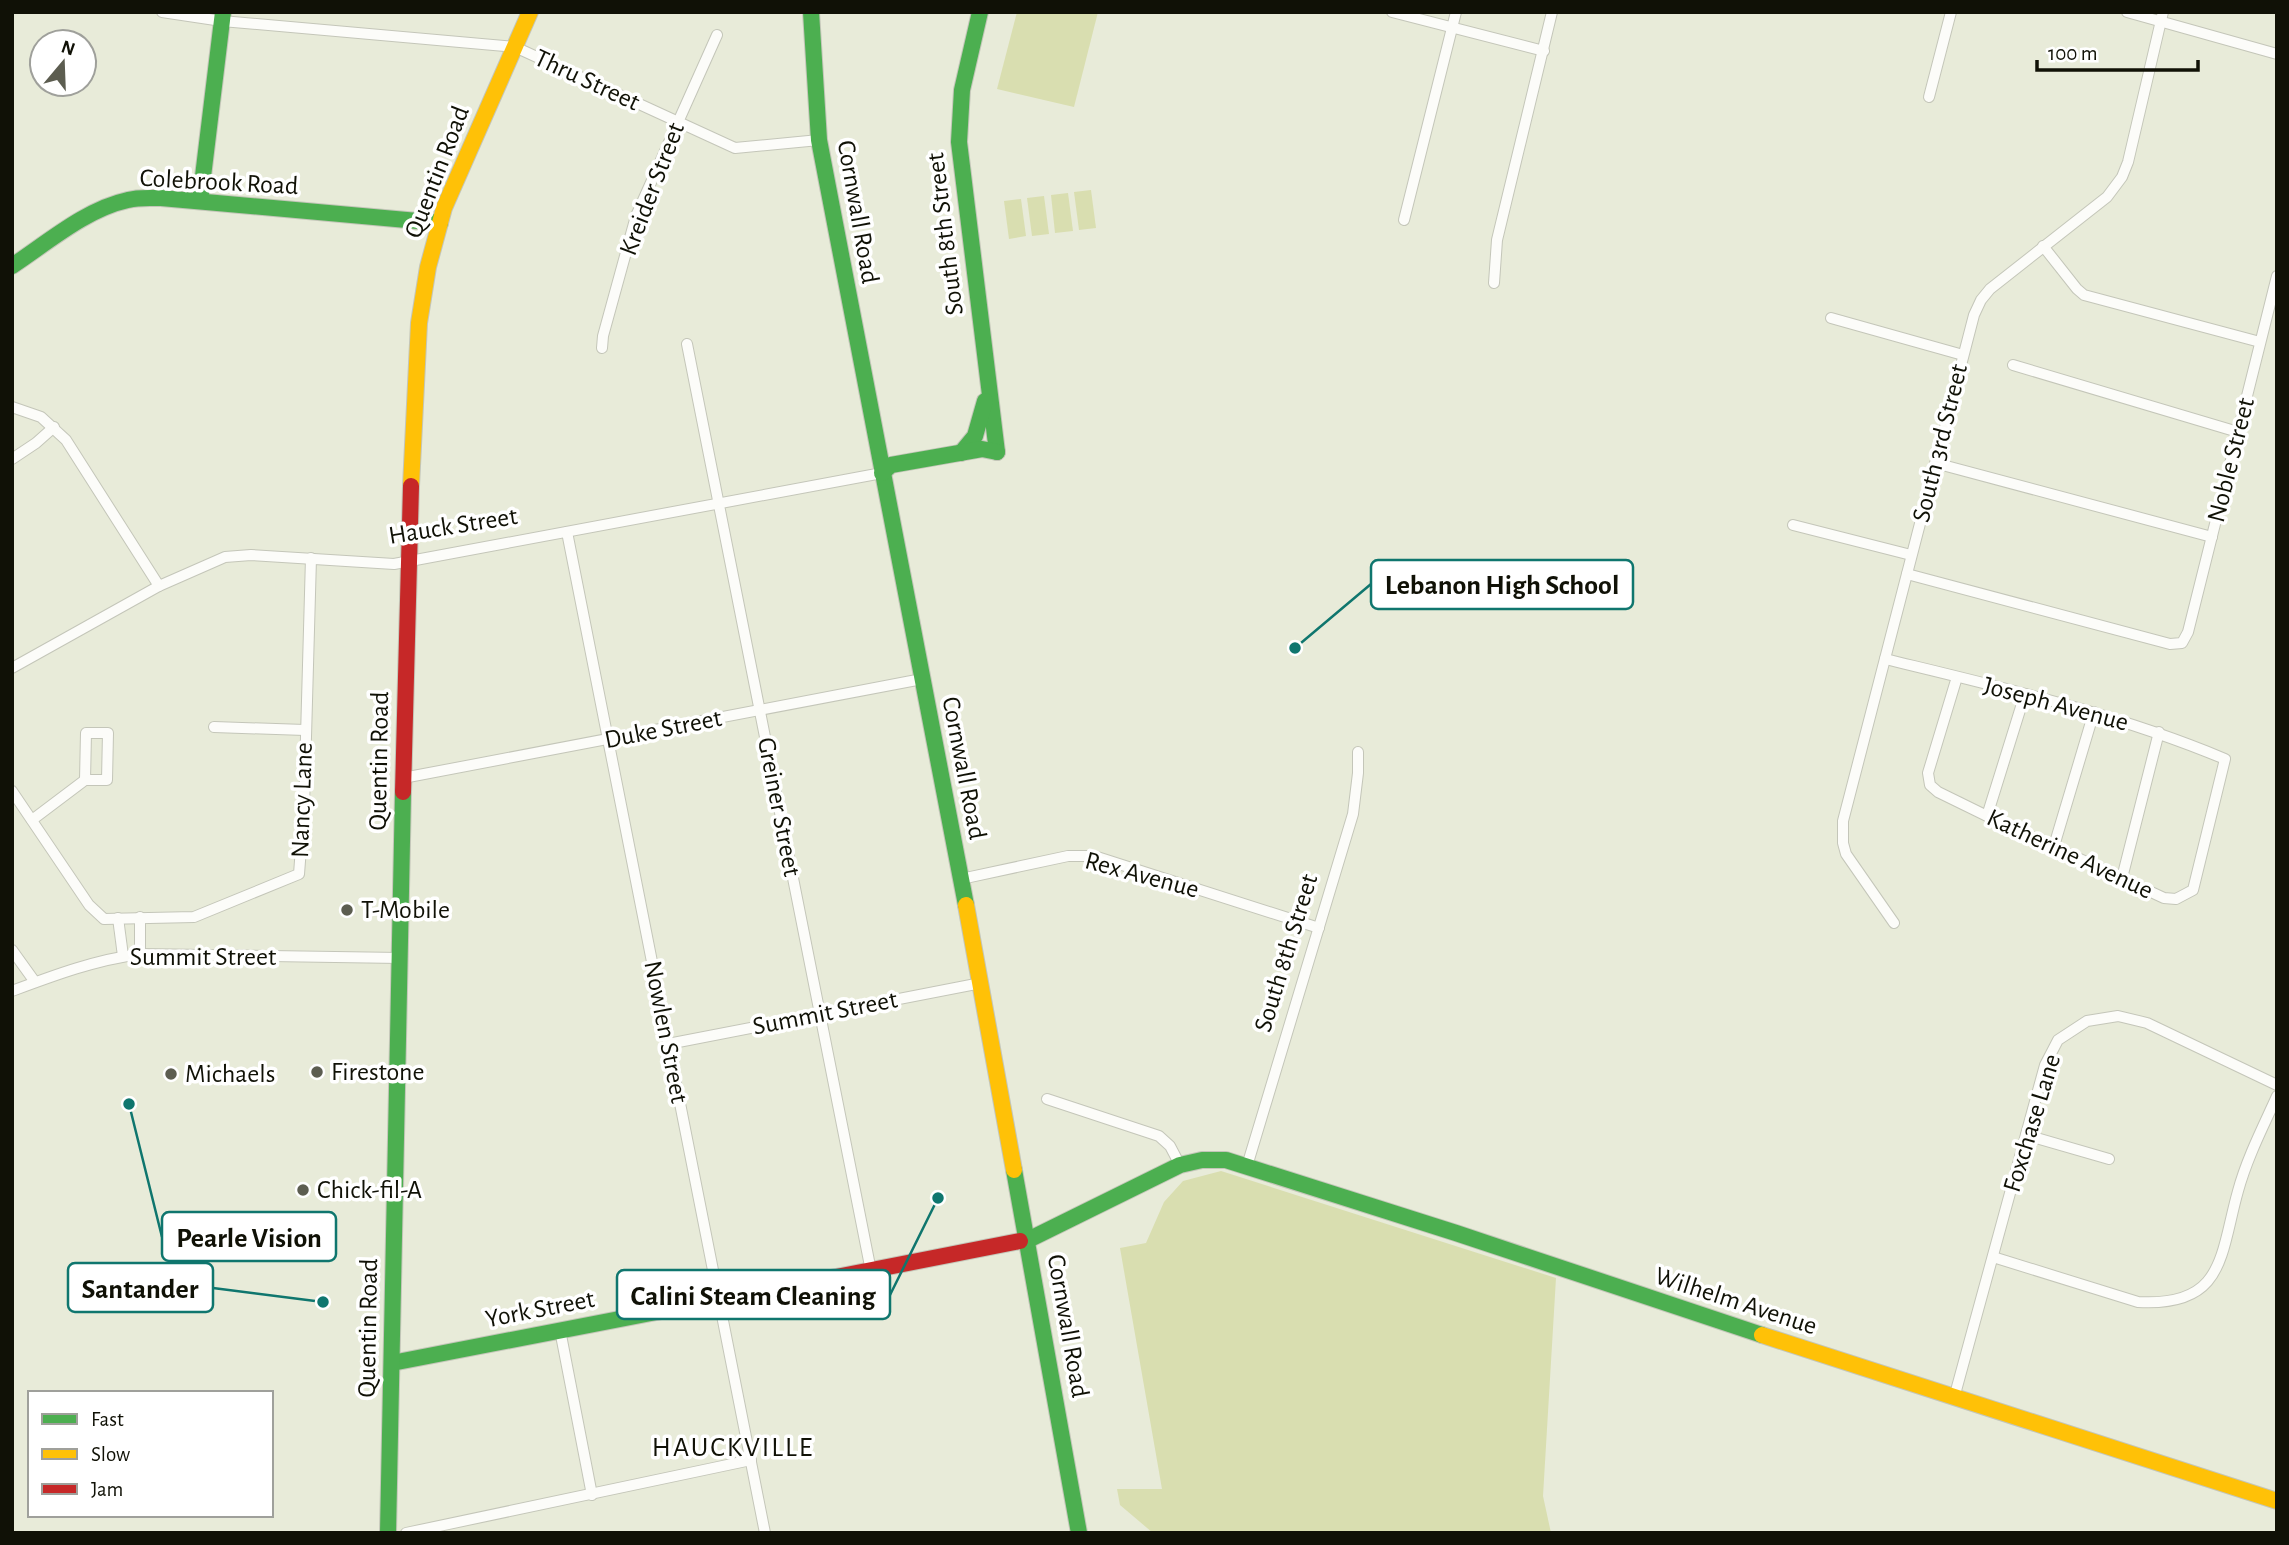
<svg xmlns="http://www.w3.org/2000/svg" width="2289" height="1545" font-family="'Alegreya Sans',sans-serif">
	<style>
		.green { fill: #d9deb0 }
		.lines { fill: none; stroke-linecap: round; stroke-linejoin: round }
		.street-casing { stroke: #c4c6b9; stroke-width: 12 }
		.fast-casing { stroke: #c4c6b9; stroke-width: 18 }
		.slow-casing { stroke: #c4c6b9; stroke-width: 18 }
		.jam-casing { stroke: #c4c6b9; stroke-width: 18 }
		.street { stroke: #fcfcf9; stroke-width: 10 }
		.fast { stroke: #4caf50; stroke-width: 16 }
		.slow { stroke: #ffc107; stroke-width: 16 }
		.jam { stroke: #c62828; stroke-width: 16 }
		.poi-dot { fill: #5c5d50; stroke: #fff; stroke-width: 2.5 }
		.labels { text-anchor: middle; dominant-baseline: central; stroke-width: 7; stroke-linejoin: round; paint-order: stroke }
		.street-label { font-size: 26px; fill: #101106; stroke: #fff }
		.poi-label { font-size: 26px; fill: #101106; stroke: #fff; text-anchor: start }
		.neighbourhood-label { font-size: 28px; letter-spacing: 2px; fill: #101106; stroke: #fff }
		.leader { fill: none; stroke: #0f766e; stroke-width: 2.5 }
		.callout-dot { fill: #0f766e; stroke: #fff; stroke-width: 2.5 }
		.callout { fill: #fff; stroke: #0f766e; stroke-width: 2.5 }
		.callout-label { font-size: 28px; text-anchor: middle; font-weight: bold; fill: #101106 }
	</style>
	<rect width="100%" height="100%" fill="#e8ebd9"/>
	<g class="green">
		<path d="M1017,12H1098L1074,107L997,89Z"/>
		<path d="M1091,190L1096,228L1079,230L1074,192Z"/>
		<path d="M1068,193L1073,231L1055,233L1051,195Z"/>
		<path d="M1044,196L1049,234L1032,236L1027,198Z"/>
		<path d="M1021,199L1026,236L1009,239L1004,201Z"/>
		<path d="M1221,1171L1556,1278L1543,1496L1551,1533H1153L1120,1505L1117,1489H1162L1120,1248L1146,1243L1164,1202L1183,1181Z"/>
	</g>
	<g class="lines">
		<g class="street-casing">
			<g id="street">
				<path d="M162,12L222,21L515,47L735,148L819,140"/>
				<path d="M1392,12L1544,51"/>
				<path d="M2127,12L2277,54"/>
				<path d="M1929,97L1951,12"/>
				<path d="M1404,220L1456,12"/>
				<path d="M2043,246L2077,289L2084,295L2260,342"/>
				<path d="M1494,283L1497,240L1552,12"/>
				<path d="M1831,318L1963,355"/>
				<path d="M687,344L871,1271"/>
				<path d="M602,348L603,336L636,216L717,35"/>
				<path d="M2013,365L2238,432"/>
				<path d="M12,407L41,417L66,440L159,586"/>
				<path d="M12,459L36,443L54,427"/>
				<path d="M1935,463L2212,537"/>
				<path d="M1793,525L1911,555"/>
				<path d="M567,532L765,1533"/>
				<path d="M1907,574L2170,644L2182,643L2188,632L2277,276"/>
				<path d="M1885,659C2000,687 2115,713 2225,759L2193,890L2176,899L2164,898L1987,816L1938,792L1930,785L1928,773L1957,677"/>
				<path d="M12,668L159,586L225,557L251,555L394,564L882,473"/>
				<path d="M214,727L305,730"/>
				<path d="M403,778L922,679"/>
				<path d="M12,791L89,905L104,919L194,917L299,874L304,808L311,558"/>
				<path d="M1987,816L2025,694"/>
				<path d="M32,820L85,780H107L108,733H86L85,780"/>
				<path d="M2054,846L2094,712"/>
				<path d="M2122,878L2159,732"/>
				<path d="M961,879L1068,856H1094L1319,928"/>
				<path d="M140,917V954"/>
				<path d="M118,918L123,956"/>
				<path d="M1894,923L1846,854L1843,843V821L1974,315L1981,300L1990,289L2107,197L2122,177L2128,162L2163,12"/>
				<path d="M12,950L35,982"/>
				<path d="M12,991C55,975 95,960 140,954L400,958"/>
				<path d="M668,1044L981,983"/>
				<path d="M1047,1099L1159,1136L1170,1146L1180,1165"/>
				<path d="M2026,1135L2109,1159"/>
				<path d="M1247,1166L1353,814L1358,773V752"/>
				<path d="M1993,1257L2138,1302C2225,1307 2220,1255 2238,1191C2247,1158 2263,1127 2277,1096"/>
				<path d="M560,1330L592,1495"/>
				<path d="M1954,1398L2045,1065L2058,1040L2087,1021L2118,1016L2147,1023L2277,1085"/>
				<path d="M406,1533L751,1460"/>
			</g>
		</g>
		<g class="fast-casing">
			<g id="fast">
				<path d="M811,12L819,140L966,905"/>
				<path d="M980,12L962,90L959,142L997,452"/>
				<path d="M200,201L223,12"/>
				<path d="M12,266C47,243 86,209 128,200C138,197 150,198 161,198L440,223"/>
				<path d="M961,453L975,436L985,401"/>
				<path d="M882,473L891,465L982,449L997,452"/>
				<path d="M1014,1170L1079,1533"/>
				<path d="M1020,1241L1028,1240L1180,1165L1202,1160H1226L1456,1233L1762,1335"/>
				<path d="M392,1363L816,1281"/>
				<path d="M388,1533L403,792"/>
			</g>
		</g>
		<g class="slow-casing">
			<g id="slow">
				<path d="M411,486L419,323L428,267L444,208L530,12"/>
				<path d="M966,905L1014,1170"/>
				<path d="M1762,1335L2277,1501"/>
			</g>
		</g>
		<g class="jam-casing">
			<g id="jam">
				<path d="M403,792L411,486"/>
				<path d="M816,1281L1020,1241"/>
			</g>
		</g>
		<use href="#street" class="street"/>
		<use href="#fast" class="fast"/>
		<use href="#slow" class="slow"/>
		<use href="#jam" class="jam"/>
	</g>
	<g class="poi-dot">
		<circle cx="347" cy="910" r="7"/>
		<circle cx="317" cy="1072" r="7"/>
		<circle cx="171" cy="1074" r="7"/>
		<circle cx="303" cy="1190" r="7"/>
	</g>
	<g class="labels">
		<g class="street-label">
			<text transform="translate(587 80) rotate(25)">Thru Street</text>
			<text transform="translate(437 172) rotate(-69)">Quentin Road</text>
			<text transform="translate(219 182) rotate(3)">Colebrook Road</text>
			<text transform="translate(652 189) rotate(-69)">Kreider Street</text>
			<text transform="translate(858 212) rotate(80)">Cornwall Road</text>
			<text transform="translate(945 234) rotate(-97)">South 8th Street</text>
			<text transform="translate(1940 443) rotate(-76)">South 3rd Street</text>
			<text transform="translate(2231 460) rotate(-76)">Noble Street</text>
			<text transform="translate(453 526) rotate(-9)">Hauck Street</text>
			<text transform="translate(2056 704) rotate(15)">Joseph Avenue</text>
			<text transform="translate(663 729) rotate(-11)">Duke Street</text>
			<text transform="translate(379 761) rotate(-89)">Quentin Road</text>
			<text transform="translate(964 768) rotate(79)">Cornwall Road</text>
			<text transform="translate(302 800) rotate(-88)">Nancy Lane</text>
			<text transform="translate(779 807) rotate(79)">Greiner Street</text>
			<text transform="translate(2070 854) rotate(25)">Katherine Avenue</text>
			<text transform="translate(1142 875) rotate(15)">Rex Avenue</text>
			<text transform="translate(1286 953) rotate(-73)">South 8th Street</text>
			<text x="203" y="957">Summit Street</text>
			<text transform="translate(825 1013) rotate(-11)">Summit Street</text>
			<text transform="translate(666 1032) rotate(79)">Nowlen Street</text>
			<text transform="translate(2032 1123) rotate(-73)">Foxchase Lane</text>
			<text transform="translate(1736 1301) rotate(18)">Wilhelm Avenue</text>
			<text transform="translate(540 1309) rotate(-11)">York Street</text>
			<text transform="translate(1068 1326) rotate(80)">Cornwall Road</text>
			<text transform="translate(368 1328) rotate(-89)">Quentin Road</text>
		</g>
		<g class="poi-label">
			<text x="361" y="910">T-Mobile</text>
			<text x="331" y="1072">Firestone</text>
			<text x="185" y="1074">Michaels</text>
			<text x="317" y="1190">Chick-fil-A</text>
		</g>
		<g class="neighbourhood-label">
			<text x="733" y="1448">HAUCKVILLE</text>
		</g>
	</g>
	<path class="leader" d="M1295 648L1371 584M129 1104L162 1237M323 1302L213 1288M938 1198L890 1295"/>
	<g class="callout-dot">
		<circle cx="1295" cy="648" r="7"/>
		<circle cx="129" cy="1104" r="7"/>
		<circle cx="323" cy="1302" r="7"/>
		<circle cx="938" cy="1198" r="7"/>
	</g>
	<g class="callout">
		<rect x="1371" y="560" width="262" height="49" rx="7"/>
		<rect x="162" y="1212" width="174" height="49" rx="7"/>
		<rect x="68" y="1263" width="145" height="49" rx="7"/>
		<rect x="617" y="1270" width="273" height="49" rx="7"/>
	</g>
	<g class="callout-label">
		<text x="1502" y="594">Lebanon High School</text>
		<text x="249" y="1247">Pearle Vision</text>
		<text x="140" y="1298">Santander</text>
		<text x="753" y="1305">Calini Steam Cleaning</text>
	</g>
	<rect width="2289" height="1545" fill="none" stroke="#101106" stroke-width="28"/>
	<rect x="28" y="1391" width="245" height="126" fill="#ffffff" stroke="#9fa09b" stroke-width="2"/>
	<rect x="42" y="1414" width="35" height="10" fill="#4caf50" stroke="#9fa09b" stroke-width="2"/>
	<text x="91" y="1426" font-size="21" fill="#101106">Fast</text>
	<rect x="42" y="1449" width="35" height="10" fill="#ffc107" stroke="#9fa09b" stroke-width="2"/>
	<text x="91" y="1461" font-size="21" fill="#101106">Slow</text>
	<rect x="42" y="1484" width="35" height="10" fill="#c62828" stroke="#9fa09b" stroke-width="2"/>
	<text x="91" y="1496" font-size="21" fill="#101106">Jam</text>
	<g transform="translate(63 63) rotate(19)"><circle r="33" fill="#ffffff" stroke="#9fa09b" stroke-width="2"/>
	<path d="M0-5L12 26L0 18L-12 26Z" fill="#5c5d50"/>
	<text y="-10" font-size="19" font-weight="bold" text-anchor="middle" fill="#101106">N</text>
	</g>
	<path d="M2037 60v10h161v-10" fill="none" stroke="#101106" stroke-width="3.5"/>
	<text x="2048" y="60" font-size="21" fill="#101106" stroke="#ffffff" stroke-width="5" paint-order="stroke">100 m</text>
</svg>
